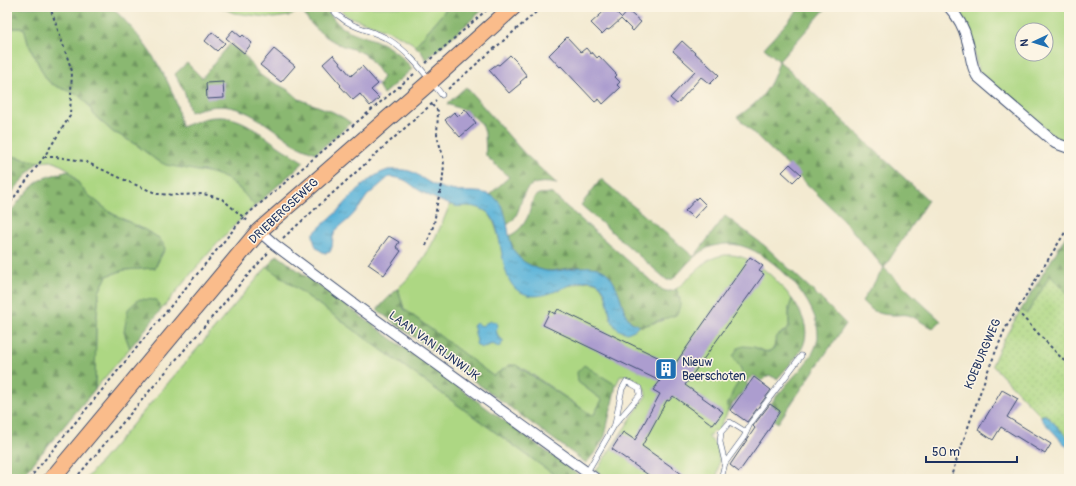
<svg xmlns="http://www.w3.org/2000/svg" width="1076" height="486" font-family="Pangolin,sans-serif">
	<style>
		.grass { fill: #add783; stroke: #648370; fill-rule: evenodd }
		.forest { fill: url(#forest-firs); stroke: #527468 }
		.garden { fill: url(#garden-dots); stroke: #648370 }
		.water { fill: url(#water-ripples); stroke: #3c729c }
		.building { fill: #ac9dcf }
		.lines { fill: none; stroke-linecap: round; stroke-linejoin: round }
		.lane-casing { stroke: #3b4b6f; stroke-width: 6 }
		.street-casing { stroke: #3b4b6f; stroke-width: 12 }
		.primary-casing { stroke: #3b4b6f; stroke-width: 18 }
		.path { stroke: #3b4b6f; stroke-width: 2; stroke-dasharray: 3 3; stroke-linecap: butt }
		.lane { stroke: #fff; stroke-width: 5 }
		.street { stroke: #fff; stroke-width: 10 }
		.primary { stroke: #fabc8b; stroke-width: 16 }
		.labels { text-anchor: middle; dominant-baseline: central; stroke-width: 3; stroke-linejoin: round; paint-order: stroke }
		.street-label { font-size: 12px; fill: #1b2f5e; stroke: #fcf5e5 }
		.poi-label { font-size: 12px; fill: #1b2f5e; stroke: #fcf5e5; text-anchor: start }
	</style>
	<defs>
		<pattern id="forest-firs" width="22" height="20" patternUnits="userSpaceOnUse"><rect width="22" height="20" fill="#8ab871"/><path d="M5 1l3.5 6h-7zM16 11l3.5 6h-7z" fill="#709660"/></pattern>
		<pattern id="garden-dots" width="8" height="8" patternUnits="userSpaceOnUse"><rect width="8" height="8" fill="#add783"/><path d="M2 2h.1M6 6h.1" fill="none" stroke="#94b974" stroke-width="1.8" stroke-linecap="round"/></pattern>
		<pattern id="water-ripples" width="26" height="14" patternUnits="userSpaceOnUse"><rect width="26" height="14" fill="#5cb4d9"/><path d="M2 4q2-2 4 0t4 0M15 11q2-2 4 0t4 0" fill="none" stroke="#4b93b3"/></pattern>
	</defs>
	<rect width="100%" height="100%" fill="#fcf5e5"/>
	<filter id="ink" filterUnits="userSpaceOnUse"><feTurbulence type="fractalNoise" baseFrequency=".025" numOctaves="2"/><feDisplacementMap in="SourceGraphic" scale="8" xChannelSelector="R" yChannelSelector="G"/><feConvolveMatrix kernelMatrix="1 2 1 2 8 2 1 2 1" color-interpolation-filters="sRGB"/></filter>
	<filter id="wash" filterUnits="userSpaceOnUse"><feTurbulence type="fractalNoise" baseFrequency=".012" numOctaves="4" result="noise"/><feDisplacementMap in="SourceGraphic" scale="16" xChannelSelector="R" yChannelSelector="G"/><feGaussianBlur stdDeviation="0.9" result="paint"/><feColorMatrix in="noise" values="0 0 0 0 0 0 0 0 0 0 0 0 0 0 0 0 0 1.4 0 .05"/><feComposite in="paint" operator="in"/></filter>
	<g filter="url(#wash)">
		<rect width="100%" height="100%" fill="#f3ead1"/>
		<g class="grass">
			<path d="M220,7H300L302,10L289,16L274,18L234,13Z"/>
			<path d="M338,7H448L415,46L412,43L402,37L389,31L347,16Z"/>
			<path d="M956,7H1069V143L1065,142L1050,133L978,71L970,30L963,17ZM1022,30H1046V54H1022Z"/>
			<path d="M7,28H24L28,43L45,77L50,83L78,95L86,102L95,116L114,133L118,134L138,146L156,160L198,171C226,172 237,186 255,206C220,237 191,274 161,310L157,300L124,332L130,348L95,389L96,326L99,292L107,276L124,270L155,268L165,249L163,244L159,238L145,230L111,213L86,193L68,169L57,163L51,161L38,162L7,155Z"/>
			<path d="M450,204C459,208 465,204 474,206C480,208 487,211 490,215C497,225 503,254 505,266C519,271 533,275 547,279C554,281 561,284 568,285C576,287 585,278 595,282C606,286 609,308 610,318L634,330L639,326H643L664,320L680,298L676,289C687,281 695,270 706,262C739,240 773,274 792,299L789,308V326L787,330L782,332L775,342L774,348C766,354 763,351 754,347L736,361C747,376 742,376 734,390C731,395 730,400 727,405L728,411L717,433L714,430L708,437C710,439 713,441 715,444C721,453 719,469 716,479H608L596,471L646,396C646,382 632,377 621,375L616,385L603,377L578,382L602,400L593,416L524,369L510,365L493,376L404,309L398,288C422,268 439,233 450,204ZM482,327L496,330L498,337L504,341L492,344L485,347C479,341 475,339 475,330Z"/>
			<path d="M267,267L560,479H86Z"/>
		</g>
		<g class="forest">
			<path d="M7,7H111C135,28 163,66 174,97C178,106 179,117 181,127C192,123 204,117 216,117C245,115 264,138 286,151C292,155 298,158 304,162L255,206L236,185L227,179L218,175L204,171H198L166,165L156,160L138,146L118,134L114,133L95,116L86,102L78,95L58,87L50,83L45,77L28,43L24,28H7Z"/>
			<path d="M300,7H325C329,12 333,19 338,24C349,34 368,36 381,43C393,49 404,58 412,69L383,94L378,85L383,77C377,70 371,58 363,53C357,50 349,48 343,46C324,38 309,25 300,7Z"/>
			<path d="M448,7H486L426,60L421,51L415,46Z"/>
			<path d="M801,7H827L779,61L928,200L884,268L941,321L933,328C924,325 916,317 908,315C904,314 899,315 895,315C880,315 872,312 862,301L884,268L839,215L737,117C761,101 771,89 779,61L764,48Z"/>
			<path d="M230,44L245,56L259,74L266,79L281,86L290,91L299,99L333,112L344,118L351,123L316,153C308,150 300,147 293,143C287,139 281,134 275,130C245,109 227,99 190,112L185,93L175,74L187,63L202,78Z"/>
			<path d="M466,87L524,153L557,184C510,175 530,211 507,225C504,211 502,202 489,195L509,177L486,156L485,133L482,124L467,111L447,104Z"/>
			<path d="M7,155L38,162L7,198Z"/>
			<path d="M69,171L86,193L111,213L145,230L159,238L163,244L165,249C160,254 158,262 155,268L124,270L107,276L99,292L96,326L95,389L20,479H11L7,477V217C16,205 31,184 44,178C52,175 61,173 69,171Z"/>
			<path d="M601,179L694,257L725,216L765,246L815,293L846,324L778,423L768,416V408C773,401 777,395 783,389C795,374 816,357 818,337C820,302 774,255 742,246C734,244 726,243 718,245C698,248 686,266 673,279L670,280H667L581,205Z"/>
			<path d="M549,193L552,194L560,201L658,287C664,291 669,293 676,289C681,299 682,306 676,315L643,326C625,324 625,311 620,297C617,289 613,282 608,275C601,273 580,266 575,267C566,268 556,271 547,271C526,269 513,257 509,236C518,232 524,225 528,216C531,210 531,196 539,194C542,193 546,194 549,193Z"/>
			<path d="M1069,231V295L1050,277L1026,315L1021,310Z"/>
			<path d="M277,255L584,479H560L267,267Z"/>
			<path d="M398,288L404,309L493,376L510,365H516L593,416L602,400L578,382L577,372L584,365L616,385L605,436L597,450L586,463L377,310L385,301Z"/>
			<path d="M139,299L157,300L161,310L130,348L124,332L128,309Z"/>
			<path d="M792,299C795,303 798,308 800,312C816,343 796,357 777,379L769,375L762,381L753,375L746,383L755,391L749,399L740,394L728,411L727,405L730,400L733,391L741,378L742,375V370L733,357L735,353L738,348L743,346L754,347L763,351L768,352L774,348L775,342L777,336L787,330L789,326V308Z"/>
		</g>
		<path class="garden" d="M1050,276L1069,295V439L1046,415H1045L1041,416L992,365C1000,345 1010,328 1021,310L1027,314Z"/>
		<g class="water">
			<path d="M388,170C395,170 405,169 412,172C416,173 420,177 425,180C432,185 447,190 456,191C469,193 487,189 497,200C515,219 500,252 530,265C535,268 541,270 547,271C567,273 592,258 609,275C613,280 618,290 620,297C623,305 624,315 631,322C633,323 636,324 639,326L634,330L627,333C625,332 621,331 619,330C605,322 612,289 596,282C578,274 551,301 528,295C525,294 520,292 517,290C500,277 503,237 493,219C487,208 475,206 464,206C461,206 458,207 455,206C447,204 431,197 424,193C408,185 410,178 389,177L367,196L359,208L349,219L336,230L333,237L332,247L330,252L325,253C315,249 314,244 313,234C321,225 331,218 340,209C354,194 368,176 388,170Z"/>
			<path d="M491,321L496,322L498,325L496,330L498,337L504,341L499,347L492,344L481,348L476,344L477,340C474,335 476,331 473,326L476,323L482,326L486,323Z"/>
			<path d="M1042,415H1045L1048,417L1069,439V449L1042,420L1041,417Z"/>
		</g>
		<g id="blocks">
			<g class="building">
				<path d="M609,7H611L622,18L628,11L641,22L633,31L621,19L610,29L608,30L607,29L602,34L591,23Z"/>
				<path d="M233,30L241,37L243,35L252,43L244,53L226,38Z"/>
				<path d="M212,32L225,43L217,51L205,41Z"/>
				<path d="M567,37L581,52L586,48L591,54L592,52L597,58L599,56L617,75L615,77L620,82L617,85L620,88L603,104L599,99L595,102L561,66L560,67L549,55Z"/>
				<path d="M682,41L719,75L710,84L701,77L677,104L670,98L695,71L673,51Z"/>
				<path d="M274,49L295,66L281,82L260,65Z"/>
				<path d="M333,55L351,76L362,66L378,84L371,90L379,98L370,106L360,94L353,100L340,86L341,85L323,64Z"/>
				<path d="M510,55L517,62V63L527,76L520,82L521,83L509,93L489,70L497,64L499,65Z"/>
				<path d="M223,82L224,98L207,99L206,83Z"/>
				<path d="M465,109L476,123L460,137L445,120L454,112L458,116Z"/>
				<path d="M790,164L801,174L793,182L782,172Z"/>
				<path d="M698,197L706,205L694,218L685,211Z"/>
				<path d="M389,236L399,242L396,247L401,251L384,275L368,264Z"/>
				<path d="M750,257L763,266L759,271L764,274L685,385L723,412L713,425L673,396L669,401L667,400L642,446L689,479H654L612,449L623,432L635,440L660,394L653,390L660,381L543,325L550,311L555,314L558,309L672,364L673,362L675,364Z"/>
				<path d="M754,377L771,390L747,422L730,410Z"/>
				<path d="M1002,390L1018,399L1007,417L1051,444L1045,454L1001,427L993,440L978,430Z"/>
				<path d="M770,404L780,411L771,425H772L739,472L730,465L755,428L753,426Z"/>
			</g>
		</g>
	</g>
	<g filter="url(#ink)">
		<use href="#blocks" fill-opacity="0" stroke="#3b4b6f" stroke-width="1"/>
		<g class="lines">
			<g class="lane-casing">
				<g id="lane">
					<path d="M331,7C333,10 336,14 339,16C352,28 371,30 386,38C409,51 425,74 442,95"/>
					<path d="M725,463L744,437L750,424L801,356"/>
					<path d="M587,472L615,424L640,395L639,388L632,384L626,382L622,389L615,424"/>
					<path d="M721,479L725,463L720,442L721,432L730,422L746,432"/>
				</g>
			</g>
			<g class="street-casing">
				<g id="street">
					<path d="M949,7C958,17 964,27 967,40C971,52 970,64 977,76L1055,143L1069,148"/>
					<path d="M259,231L275,245L358,307L596,479"/>
				</g>
			</g>
			<g class="primary-casing">
				<path id="primary" d="M52,479L259,231L431,81L513,7"/>
			</g>
			<g class="path">
				<path d="M426,63L490,7"/>
				<path d="M448,89L542,7"/>
				<path d="M44,157H56L84,161L129,182L158,194L177,195L204,194L222,199L249,222"/>
				<path d="M7,207L44,157L70,116L72,71L50,7"/>
				<path d="M283,238L436,100"/>
				<path d="M426,246L434,224L437,204L442,185L444,165L443,156L437,136L438,111L431,104"/>
				<path d="M1017,311L1069,366"/>
				<path d="M29,479L243,218L414,74"/>
				<path d="M75,479L241,283L269,252"/>
				<path d="M950,479L987,373L1005,329L1069,226"/>
			</g>
			<use href="#lane" class="lane"/>
			<use href="#street" class="street"/>
			<use href="#primary" class="primary"/>
		</g>
	</g>
	<defs>
		<g id="building-square" transform="scale(1.15)"><rect x="-9" y="-9" width="18" height="18" rx="4" fill="#1f6fb2" stroke="#fcf5e5"/><path d="M-4-6H4V6H1V3H-1V6H-4ZM-2.5-4.3h1.7v1.8h-1.7ZM.8-4.3h1.7v1.8H.8ZM-2.5-1h1.7V.8h-1.7ZM.8-1h1.7V.8H.8Z" fill="#fff"/></g>
	</defs>
	<g fill-rule="evenodd">
		<use href="#building-square" x="666" y="369"/>
	</g>
	<g class="labels">
		<g class="street-label">
			<text transform="translate(284 211) rotate(-43)">DRIEBERGSEWEG</text>
			<text transform="translate(434 346) rotate(36)">LAAN VAN RIJNWIJK</text>
			<text transform="translate(983 354) rotate(-67)">KOEBURGWEG</text>
		</g>
		<g class="poi-label">
			<text x="682" y="362">Nieuw<tspan x="682" dy="14">Beerschoten</tspan></text>
		</g>
	</g>
	<rect width="1076" height="486" fill="none" stroke="#fcf5e5" stroke-width="24"/>
	<g transform="translate(1034 42) rotate(266)"><circle r="19" fill="#fcf5e5" stroke="#a2a6af"/>
	<path d="M0-3L7 15L0 10L-7 15Z" fill="#1f6fb2"/>
	<text y="-6" font-size="11" font-weight="bold" text-anchor="middle" fill="#1b2f5e">N</text>
	</g>
	<path d="M926 456v6h91v-6" fill="none" stroke="#1b2f5e" stroke-width="2"/>
	<text x="932" y="456" font-size="12" fill="#1b2f5e" stroke="#fcf5e5" stroke-width="3" paint-order="stroke">50 m</text>
</svg>
